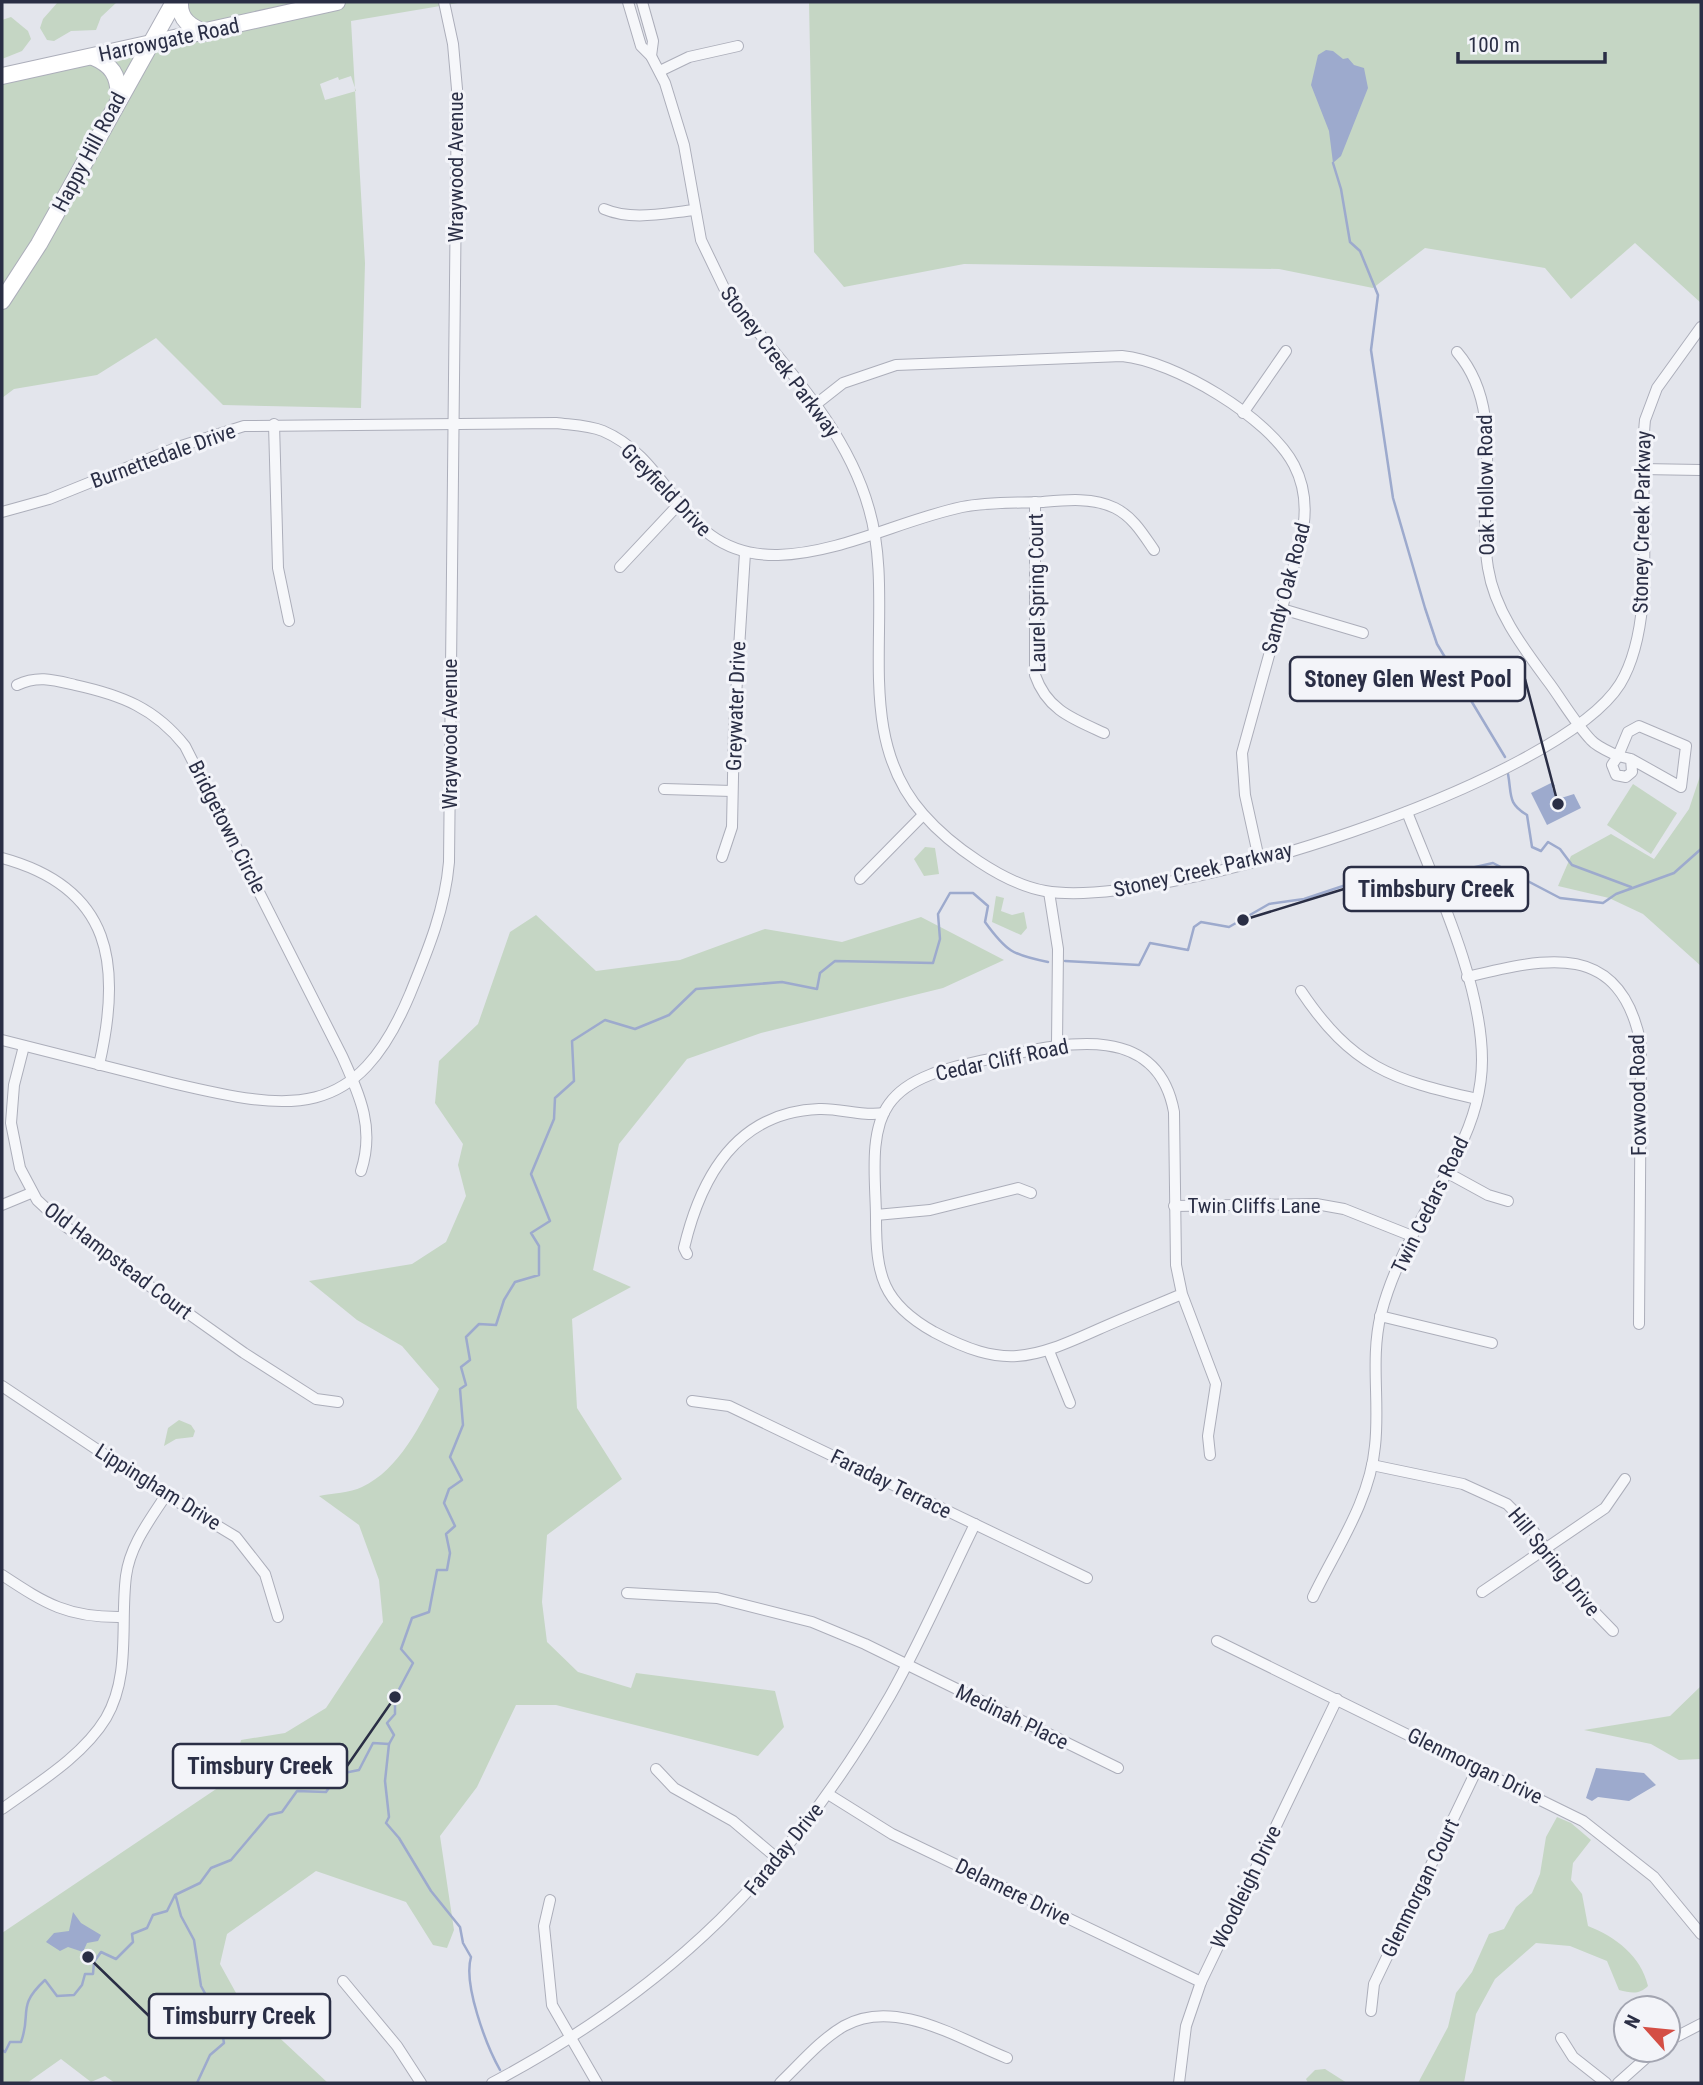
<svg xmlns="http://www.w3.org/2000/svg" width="1703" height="2085" font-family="'Roboto Condensed',sans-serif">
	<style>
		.green { fill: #c5d6c4; fill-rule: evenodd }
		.water { fill: #9daacd }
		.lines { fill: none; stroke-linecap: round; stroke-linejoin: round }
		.stream { stroke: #9daacd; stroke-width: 2.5 }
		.street-casing { stroke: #acaeba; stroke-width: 12 }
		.secondary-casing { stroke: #acaeba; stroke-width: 18 }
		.street { stroke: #f6f7fa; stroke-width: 10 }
		.secondary { stroke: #fff; stroke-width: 16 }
		.labels { text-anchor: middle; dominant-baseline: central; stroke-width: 6; stroke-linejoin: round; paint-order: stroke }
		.street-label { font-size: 21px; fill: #2a2e45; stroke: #f3f4f9 }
		.leader { fill: none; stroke: #2a2e45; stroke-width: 2.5 }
		.callout-dot { fill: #2a2e45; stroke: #f3f4f9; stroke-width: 2.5 }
		.callout { fill: #f3f4f9; stroke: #2a2e45; stroke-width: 2.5 }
		.callout-label { font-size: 23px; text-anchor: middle; font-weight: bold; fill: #2a2e45 }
	</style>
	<rect width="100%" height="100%" fill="#e3e5ec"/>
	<g class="green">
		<path d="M58,2H117L101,17L96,30L71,31L54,41L47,40L40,28L43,19Z"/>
		<path d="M180,2H464L351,21L365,263L361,408L223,405L156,338L97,375L14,389L2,398V76L204,33ZM351,76L356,91L325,100L320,84L338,77L339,80Z"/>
		<path d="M809,2H1701V303L1635,243L1571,299L1545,268L1425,248L1373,288L1279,269L964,264L844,287L814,252Z"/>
		<path d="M11,17L28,31L31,39L22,51L2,59V20Z"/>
		<path d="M1701,773V966L1643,914L1609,898L1558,886L1571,856L1611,834L1654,859L1689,809Z"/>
		<path d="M1633,784L1677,813L1651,854L1607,825Z"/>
		<path d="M925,847L935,848L939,874L924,876L914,859Z"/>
		<path d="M996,896L1004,898L1001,911L1012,915L1024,912L1027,928L1021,935L992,922Z"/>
		<path d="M536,915L596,971L680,960L765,929L842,942L921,917L1004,960L943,988L761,1033L687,1059L619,1144L593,1270L631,1287L572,1319L577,1408L622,1479L547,1535L542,1602L547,1642L578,1672L631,1688L636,1673L775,1691L784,1727L758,1756L556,1705H516L477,1787L440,1836L454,1930L447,1948L433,1945L406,1902L316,1871L227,1934L220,1964L241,2002L328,2083H115L105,2076L91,2082L61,2059L27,2083H2V1933L231,1779L241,1740L285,1733L326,1708L383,1622L379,1580L359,1525L319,1496C332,1493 350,1493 362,1487C399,1470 421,1424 439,1389L402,1346L357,1320L309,1281L412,1264L446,1242L466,1196L458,1165L463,1144L435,1103L439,1061L478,1024L510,932Z"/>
		<path d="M179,1420L191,1425L195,1431L193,1437L176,1439L164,1446L168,1428Z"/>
		<path d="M1701,1686V1759L1679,1760L1651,1744L1584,1730L1670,1716Z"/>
		<path d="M1557,1817L1571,1823L1591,1840L1573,1863L1571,1880L1582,1894L1588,1926C1616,1937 1641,1956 1648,1986C1639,1995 1631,1993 1619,1990L1607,1961L1570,1946L1536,1943L1495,1979L1476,2014L1464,2083H1418L1448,2027L1456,1993L1472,1972L1489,1934L1504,1929L1516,1907L1532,1893L1540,1874L1546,1837Z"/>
		<path d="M1325,2069L1347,2083H1308L1306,2079L1315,2070Z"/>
	</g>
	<g class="water">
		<path d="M1326,50L1333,51L1343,59L1348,58L1354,65L1364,68L1368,88L1341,156L1333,163L1329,131L1311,85L1318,55Z"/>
		<path d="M1553,782L1555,786L1552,788L1558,799L1574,794L1581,808L1547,825L1531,793Z"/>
		<path d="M1596,1768L1644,1773L1656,1785L1629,1801L1598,1797L1592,1801L1586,1798Z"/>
		<path d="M73,1912L81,1923L101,1935L98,1941L87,1943L83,1952L68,1947L60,1951L46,1942L54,1933L69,1931Z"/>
	</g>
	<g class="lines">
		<g class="stream">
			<path d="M1333,163L1341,189L1350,242L1360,251L1378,295L1371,350L1393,498L1425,608L1437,644L1505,757"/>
			<path d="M1508,774C1512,795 1507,803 1527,815L1532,847L1541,851L1548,842L1560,849L1572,865L1631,887"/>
			<path d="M1440,875L1493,863L1560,898L1603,903L1616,894L1674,873L1701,849"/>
			<path d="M1065,961L1139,965L1150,943L1188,950L1194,927L1201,922L1229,927L1269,904L1304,899L1343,886L1423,878"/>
			<path d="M389,1744L385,1781L389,1817L386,1823L399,1838L431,1891L460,1927L463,1943L471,1957C463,1984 486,2045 500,2070"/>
			<path d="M176,1897L181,1916L194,1940L201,1986L220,2021L224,2043L210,2055L197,2083"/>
			<path d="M83,1952L94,1961"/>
			<path d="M2,2050L5,2052L10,2042H21C32,2012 16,2007 45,1980L57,1996L74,1995L82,1985L85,1974H93L94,1962L101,1952L116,1959L133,1942L132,1934L147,1928L153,1915L167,1911L175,1895L200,1883L211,1868L231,1860L269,1815L282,1812L297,1791L326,1792L339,1774L359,1770L373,1743L389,1744L394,1735L387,1723L395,1714V1697L413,1663L401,1649L412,1618L429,1612L437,1570H447L450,1553L446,1534L455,1526L444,1503L449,1489L462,1480L450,1457L463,1425L460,1389L466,1385L461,1367L470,1360L466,1337L479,1324L496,1325L504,1300L515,1282L539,1275V1246L531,1233L550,1221L531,1174L554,1119L555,1098L574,1081L572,1041L605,1020L635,1029L669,1015L696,989L782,982L817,989L820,973L835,961L933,963L940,939L938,914L950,893H973L988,906L985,922C1006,951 1012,955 1048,962"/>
		</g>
		<g class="street-casing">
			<g id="street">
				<path d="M628,2L641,46L651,56L665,83L684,145L701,240L727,294C779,360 846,426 869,509C898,609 848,730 923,814C950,845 1004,884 1045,891C1158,911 1559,782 1620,684C1660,618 1637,497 1645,420L1657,388L1701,327"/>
				<path d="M642,2L653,41L651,56"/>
				<path d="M660,71L689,57L738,46"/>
				<path d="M604,209C632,221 665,213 695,210"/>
				<path d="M1457,352C1508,412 1476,495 1488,568C1495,612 1524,649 1550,684C1563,702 1576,724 1591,740C1597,747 1610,752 1618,756L1612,765L1616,775L1626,777L1632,772L1631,759L1618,756L1628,732L1639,726L1686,746L1681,787L1631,759"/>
				<path d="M815,405L843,383L896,365L1122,356C1174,361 1269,417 1294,465C1307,490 1307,517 1300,543L1242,753L1245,795L1259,859"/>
				<path d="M1243,413L1286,351"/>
				<path d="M274,424L278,568L289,621"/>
				<path d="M1642,469L1700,470"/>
				<path d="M1035,502V675C1047,710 1073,719 1104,733"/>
				<path d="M2,512L49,499L178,447L244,426L556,423C571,425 588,425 603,431C676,462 679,557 778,555C841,553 901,520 962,507C988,502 1015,503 1042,502C1065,500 1093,497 1115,508C1133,517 1143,534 1154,550"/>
				<path d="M620,567L679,504"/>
				<path d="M1282,609L1363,633"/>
				<path d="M17,685C38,675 54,680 75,685C121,695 155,708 185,746L342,1056C360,1096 375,1128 361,1171"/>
				<path d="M664,789L732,791"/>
				<path d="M722,857L732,827L734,728L745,553"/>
				<path d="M2,858C113,888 122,966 99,1065"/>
				<path d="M860,879L923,815"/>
				<path d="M1049,892L1058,949L1057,1044"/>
				<path d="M1467,977C1545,958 1621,939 1641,1045L1639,1324"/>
				<path d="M1301,991C1352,1067 1392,1080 1477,1099"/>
				<path d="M2,1040C59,1054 115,1069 172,1083C291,1111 356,1123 410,994C428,950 445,909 449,862L457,89L453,44L444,2"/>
				<path d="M24,1046L14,1085L11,1123L20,1168L37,1200L65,1226L244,1353L316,1399L338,1402"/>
				<path d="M1446,1172L1488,1195L1508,1201"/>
				<path d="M2,1205L31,1193"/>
				<path d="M1174,1206L1316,1204L1344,1209L1412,1236"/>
				<path d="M876,1215L930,1210L1018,1188L1031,1193"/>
				<path d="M687,1254L684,1248C701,1176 737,1112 819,1109C841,1108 862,1117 884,1113"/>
				<path d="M1182,1294C1154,1306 1126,1317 1099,1329C1030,1360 1004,1369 934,1332C882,1303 876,1275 876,1218C876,1184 868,1133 889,1104C911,1073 959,1066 994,1058C1060,1044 1157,1019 1174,1112L1176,1265L1182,1294L1216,1384L1208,1436L1210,1455"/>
				<path d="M1380,1316L1492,1343"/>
				<path d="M1049,1351L1070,1403"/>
				<path d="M2,1386L150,1485L236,1537L265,1574L278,1617"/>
				<path d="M692,1401L729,1406L1087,1578"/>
				<path d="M1372,1465L1463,1484L1507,1504L1532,1529L1578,1595L1613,1631"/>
				<path d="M2,1575C46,1604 68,1618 123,1617"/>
				<path d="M1482,1592L1605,1508L1625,1479"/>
				<path d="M627,1593L717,1598L812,1622L865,1644L1118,1768"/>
				<path d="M1313,1597C1336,1549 1370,1501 1375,1446C1380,1402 1370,1358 1381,1314C1396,1255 1431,1205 1458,1151C1472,1123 1482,1091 1482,1060C1482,983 1435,884 1407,812"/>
				<path d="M1217,1641L1583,1821L1654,1877L1701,1934"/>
				<path d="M656,1769L674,1788L733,1821L778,1859"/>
				<path d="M828,1794L892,1834L1201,1982"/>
				<path d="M2,1809C38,1783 83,1756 106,1718C131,1675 120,1623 126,1576C130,1545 150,1520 166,1495"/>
				<path d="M550,1900L544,1926L552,2005L597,2083"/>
				<path d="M343,1981L397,2046L421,2083"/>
				<path d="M1371,2011L1374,1984L1478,1767"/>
				<path d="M1561,2038L1573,2057L1606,2083"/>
				<path d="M1668,2041L1701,2024"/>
				<path d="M492,2083C670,1989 789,1871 890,1696C921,1641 947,1581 975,1524"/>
				<path d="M780,2083C800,2064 820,2040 844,2026C895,1997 959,2039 1007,2058"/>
				<path d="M1179,2083L1186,2026L1201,1982L1337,1699"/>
				<path d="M1618,2083L1655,2050"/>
			</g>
		</g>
		<g class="secondary-casing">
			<g id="secondary">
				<path d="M180,2C179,20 191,27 206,33"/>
				<path d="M93,57C112,65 118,75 119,95"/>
				<path d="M2,76L337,2"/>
				<path d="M2,301L39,244L174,2"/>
			</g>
		</g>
		<use href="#street" class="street"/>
		<use href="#secondary" class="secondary"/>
	</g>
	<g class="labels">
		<g class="street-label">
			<text transform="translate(169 40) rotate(-12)">Harrowgate Road</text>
			<text transform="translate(89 152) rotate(-62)">Happy Hill Road</text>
			<text transform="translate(456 167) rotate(-90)">Wraywood Avenue</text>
			<text transform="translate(780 362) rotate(53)">Stoney Creek Parkway</text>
			<text transform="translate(163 456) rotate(-20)">Burnettedale Drive</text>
			<text transform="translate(1486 485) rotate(-91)">Oak Hollow Road</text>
			<text transform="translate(666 490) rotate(46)">Greyfield Drive</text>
			<text transform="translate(1642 522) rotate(-89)">Stoney Creek Parkway</text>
			<text transform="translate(1286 588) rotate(-75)">Sandy Oak Road</text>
			<text transform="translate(1037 593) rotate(-91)">Laurel Spring Court</text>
			<text transform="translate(736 706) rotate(-88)">Greywater Drive</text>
			<text transform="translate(450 734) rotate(-90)">Wraywood Avenue</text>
			<text transform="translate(227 827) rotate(63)">Bridgetown Circle</text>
			<text transform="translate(1203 870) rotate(-13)">Stoney Creek Parkway</text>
			<text transform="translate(1002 1060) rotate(-12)">Cedar Cliff Road</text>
			<text transform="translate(1638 1095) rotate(-91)">Foxwood Road</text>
			<text transform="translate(1430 1205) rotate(-64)">Twin Cedars Road</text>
			<text x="1254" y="1206">Twin Cliffs Lane</text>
			<text transform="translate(118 1261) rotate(37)">Old Hampstead Court</text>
			<text transform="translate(891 1484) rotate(26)">Faraday Terrace</text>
			<text transform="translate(158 1487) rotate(32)">Lippingham Drive</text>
			<text transform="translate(1554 1562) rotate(51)">Hill Spring Drive</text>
			<text transform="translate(1012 1717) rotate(26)">Medinah Place</text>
			<text transform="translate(1475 1766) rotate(26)">Glenmorgan Drive</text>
			<text transform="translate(784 1849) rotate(-51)">Faraday Drive</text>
			<text transform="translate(1246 1887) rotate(-64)">Woodleigh Drive</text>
			<text transform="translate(1420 1888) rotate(-64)">Glenmorgan Court</text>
			<text transform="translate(1013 1892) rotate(26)">Delamere Drive</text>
		</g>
	</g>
	<path class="leader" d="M1558 804L1525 679M1243 920L1344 889M395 1697L347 1766M88 1957L149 2016"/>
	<g class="callout-dot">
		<circle cx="1558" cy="804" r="7"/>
		<circle cx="1243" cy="920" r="7"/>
		<circle cx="395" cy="1697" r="7"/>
		<circle cx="88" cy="1957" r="7"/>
	</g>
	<g class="callout">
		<rect x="1290" y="657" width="235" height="44" rx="7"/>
		<rect x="1344" y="867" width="184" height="44" rx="7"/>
		<rect x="173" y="1744" width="174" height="44" rx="7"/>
		<rect x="149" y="1994" width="181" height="44" rx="7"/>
	</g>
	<g class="callout-label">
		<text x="1408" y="687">Stoney Glen West Pool</text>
		<text x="1436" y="897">Timbsbury Creek</text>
		<text x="260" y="1774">Timsbury Creek</text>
		<text x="239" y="2024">Timsburry Creek</text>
	</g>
	<rect width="1703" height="2085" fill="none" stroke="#2a2e45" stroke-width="7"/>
	<g transform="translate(1647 2029) rotate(297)"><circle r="33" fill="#f3f4f9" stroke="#a3a5b1" stroke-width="2"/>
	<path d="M0-5L12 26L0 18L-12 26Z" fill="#d44e45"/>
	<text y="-10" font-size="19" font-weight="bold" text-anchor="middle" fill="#2a2e45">N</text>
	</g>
	<path d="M1458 52v10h147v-10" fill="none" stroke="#2a2e45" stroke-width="3.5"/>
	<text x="1468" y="52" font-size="21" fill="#2a2e45" stroke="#f3f4f9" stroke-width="5" paint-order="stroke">100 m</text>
</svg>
